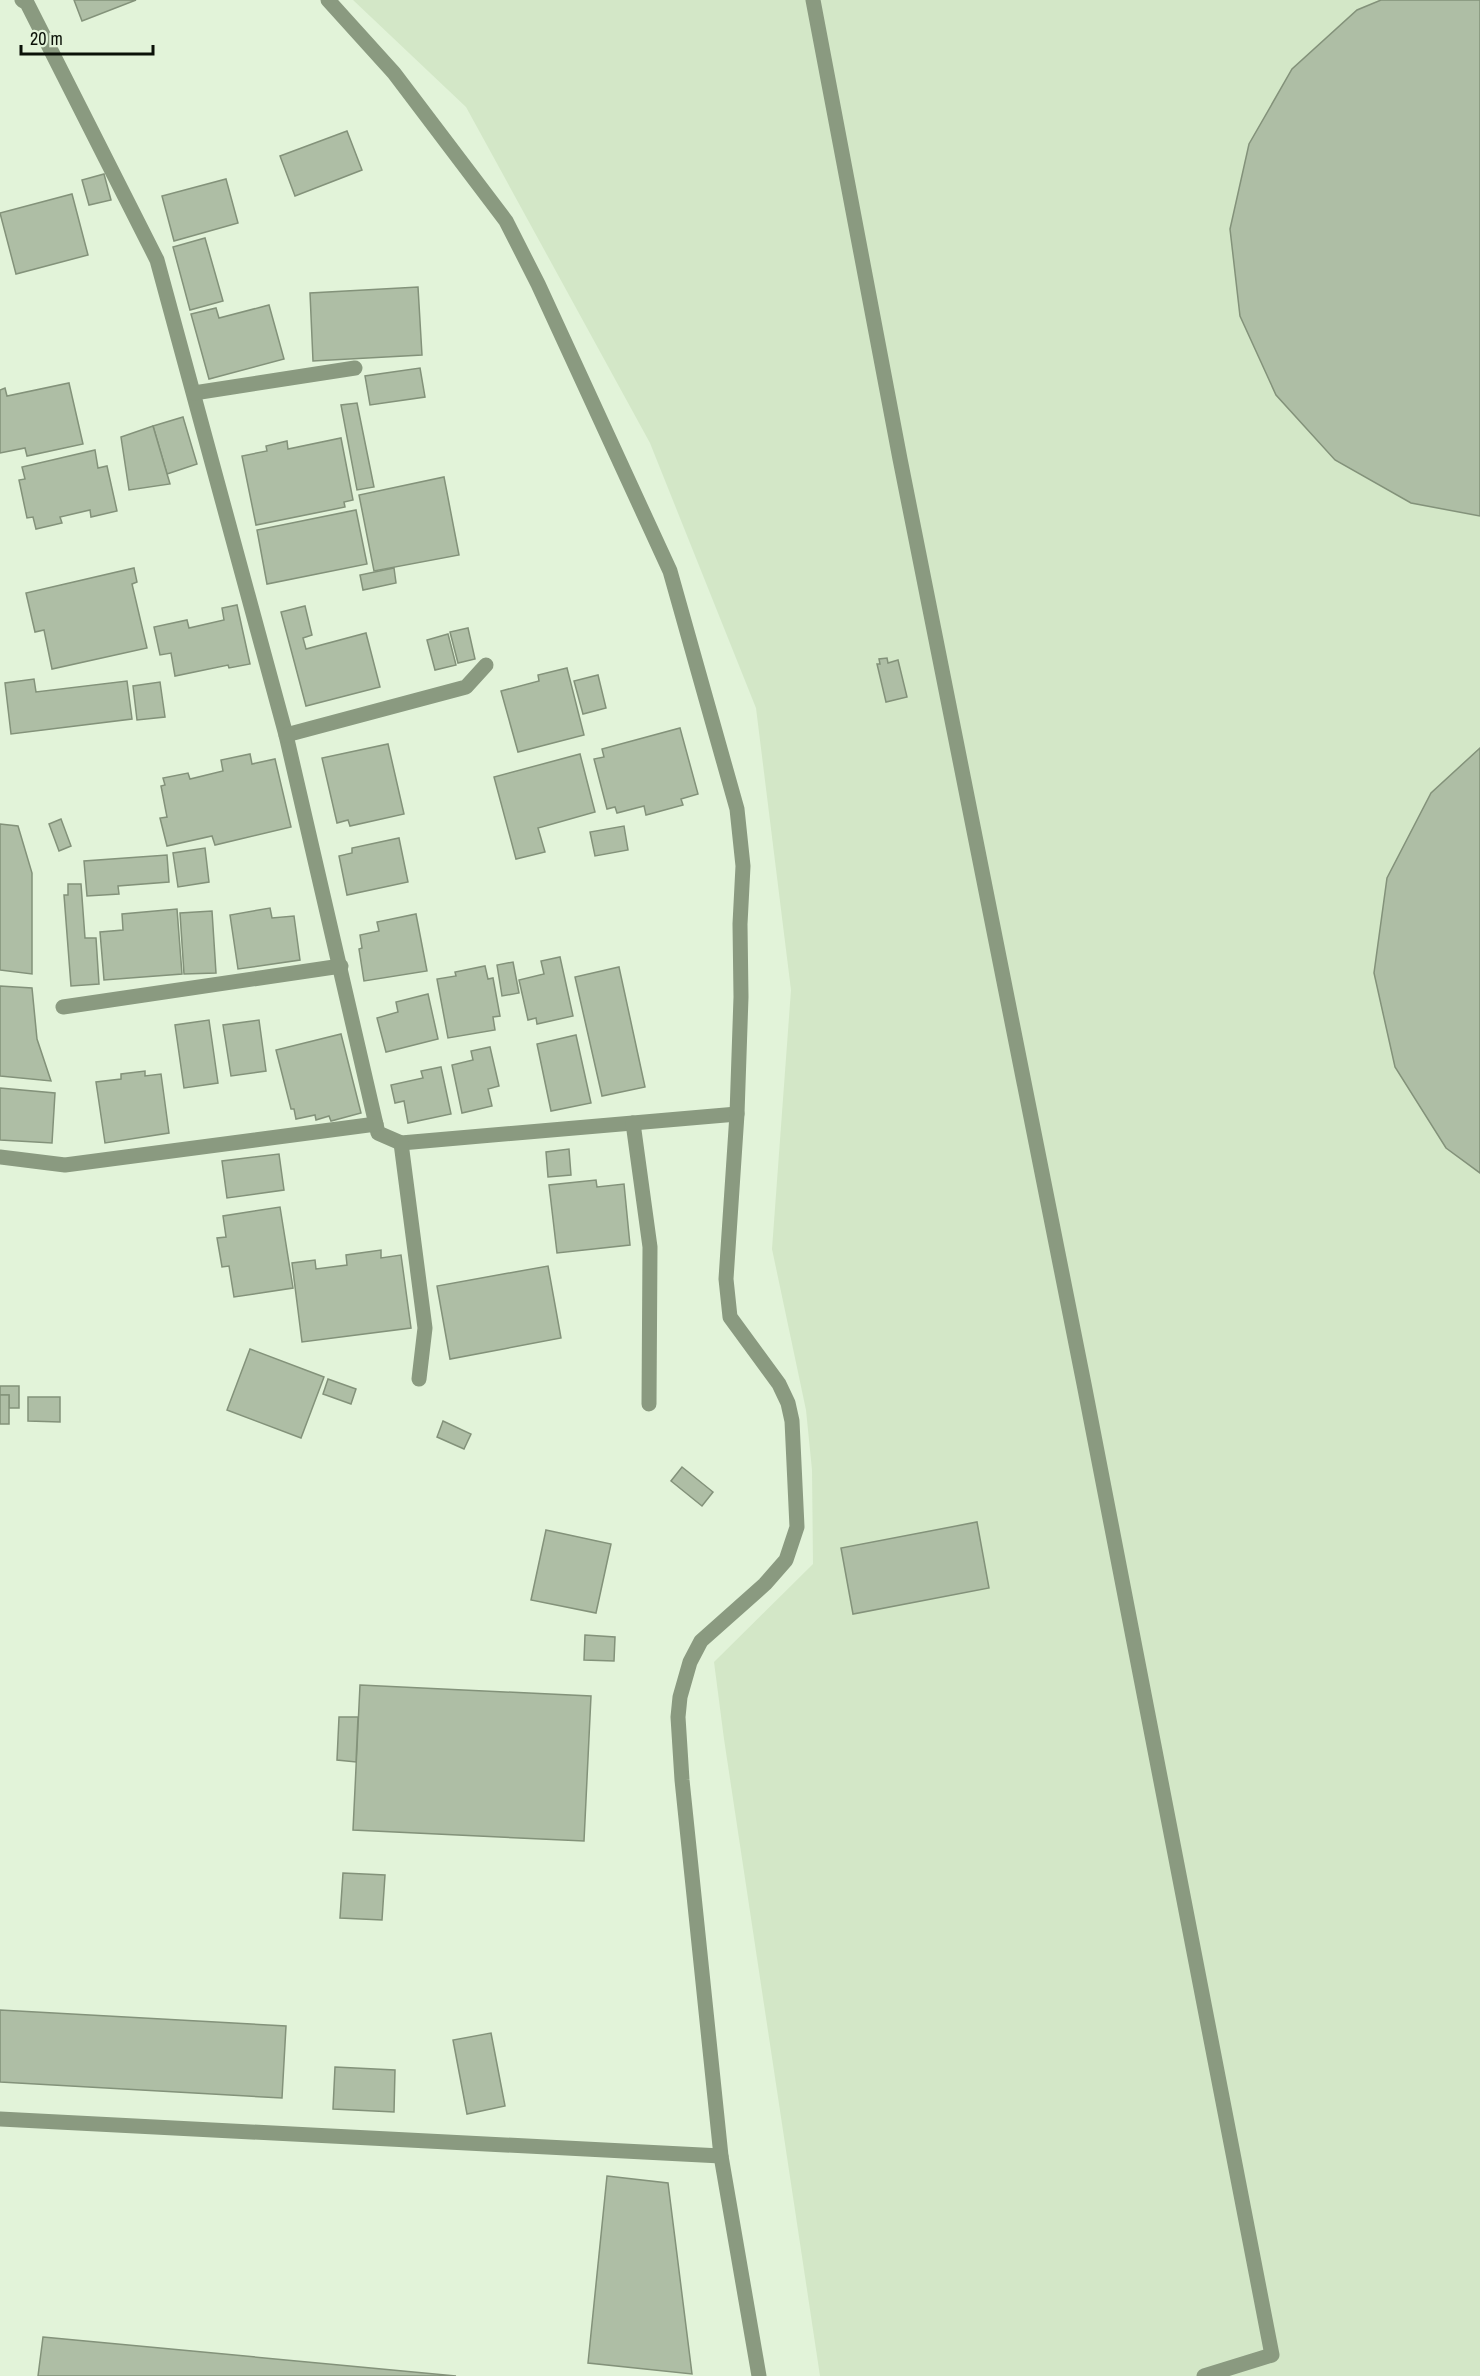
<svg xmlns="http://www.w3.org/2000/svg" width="1480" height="2376" font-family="'Archivo Narrow',sans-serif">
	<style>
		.built { fill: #d3e7c7 }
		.building { fill: #aebea5; stroke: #83927a; stroke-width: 1.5 }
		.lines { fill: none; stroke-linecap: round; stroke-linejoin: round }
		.minor { stroke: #8a9a80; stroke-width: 15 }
	</style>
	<rect width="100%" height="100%" fill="#e2f3d9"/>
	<path class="built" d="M353,0H1480V2376H820L724,1739L714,1662L813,1564L812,1470L806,1410L772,1249L791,990L756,708L650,443L466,107Z"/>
	<g class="building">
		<path d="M74,0H136L82,21Z"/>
		<path d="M1381,0H1480V516L1411,503L1335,460L1276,395L1240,316L1230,229L1249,144L1292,69L1357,10Z"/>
		<path d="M347,131L362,170L295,196L280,156Z"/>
		<path d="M104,174L111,200L89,205L82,180Z"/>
		<path d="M226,179L238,223L174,241L162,196Z"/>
		<path d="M72,194L88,255L16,274L0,213Z"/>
		<path d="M205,238L223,301L190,310L173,247Z"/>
		<path d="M418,287L422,355L313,361L310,293Z"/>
		<path d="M269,305L284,359L209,379L191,314L216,308L219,318Z"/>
		<path d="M420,368L425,397L370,405L365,376Z"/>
		<path d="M69,383L83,444L27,456L25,448L0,453V390L5,388L7,396Z"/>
		<path d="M357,403L374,487L357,490L341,405Z"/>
		<path d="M183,417L197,464L167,474L153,426Z"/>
		<path d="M153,426L170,484L129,490L121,437Z"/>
		<path d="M341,438L353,500L344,502L345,507L256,525L242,456L267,451L266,446L287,441L288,449Z"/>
		<path d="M95,450L98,468L107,466L117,511L91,517L90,510L60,517L62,523L36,529L33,517L27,518L19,480L25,479L22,467Z"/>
		<path d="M444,477L459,555L374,571L359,495Z"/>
		<path d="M356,510L367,564L267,584L257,530Z"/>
		<path d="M134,568L137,582L132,584L147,648L52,669L44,630L35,632L26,593Z"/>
		<path d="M394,568L396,583L363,590L360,575Z"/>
		<path d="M237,605L250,664L229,668L228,665L175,676L171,653L160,655L154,627L187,620L189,628L224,620L222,608Z"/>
		<path d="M305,606L312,635L303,638L306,649L366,633L380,687L306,706L281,612Z"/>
		<path d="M468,628L475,659L458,663L450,632Z"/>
		<path d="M448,634L456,665L435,670L427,640Z"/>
		<path d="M887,658L888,663L898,660L907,697L886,702L877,664H880L879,659Z"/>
		<path d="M567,668L584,735L518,752L501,691L539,681L538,675Z"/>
		<path d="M598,675L606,708L583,714L574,681Z"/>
		<path d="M34,679L36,692L127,681L132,719L11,734L5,683Z"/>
		<path d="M160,682L165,717L137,720L133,686Z"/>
		<path d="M680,728L698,794L681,799L683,805L646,815L644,806L617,813L615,807L607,809L594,759L604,757L602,749Z"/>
		<path d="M388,744L404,814L350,826L348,820L337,823L322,758Z"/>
		<path d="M1480,748V1173L1446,1148L1395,1067L1374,973L1387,878L1431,793Z"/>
		<path d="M250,754L252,764L275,759L291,827L215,845L212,836L167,846L160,818L167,817L161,786L165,785L163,778L188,773L190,779L223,771L221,760Z"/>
		<path d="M580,754L595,812L538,828L545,852L516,859L494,777Z"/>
		<path d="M61,819L71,846L59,851L49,824Z"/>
		<path d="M0,824L18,826L32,873V974L0,970Z"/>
		<path d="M624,826L628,850L595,856L590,832Z"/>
		<path d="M399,838L408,882L347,895L339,856L352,853V848Z"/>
		<path d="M205,848L209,882L178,887L173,853Z"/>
		<path d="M167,855L169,882L118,886L119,894L87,896L84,861Z"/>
		<path d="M68,884H81L85,938H96L99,984L71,986L64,895H68Z"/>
		<path d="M270,908L272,918L294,916L300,960L238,969L230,915Z"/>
		<path d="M177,909L182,974L104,980L100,932L123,930L122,914Z"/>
		<path d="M212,911L216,973L184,974L180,913Z"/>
		<path d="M416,914L427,971L364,981L359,949L362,948L360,935L379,931L377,922Z"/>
		<path d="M560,957L573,1016L537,1024L536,1018L528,1020L519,980L544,974L541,961Z"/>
		<path d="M513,962L519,993L502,996L497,965Z"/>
		<path d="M485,966L488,979L493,978L500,1016L493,1017L495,1030L448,1038L437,979L456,976L455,972Z"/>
		<path d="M619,967L645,1087L602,1096L575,977Z"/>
		<path d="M0,986L32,988L37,1039L51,1081L0,1076Z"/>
		<path d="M428,994L438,1039L386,1052L377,1018L398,1012L396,1002Z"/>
		<path d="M209,1020L218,1083L184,1088L175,1025Z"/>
		<path d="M259,1020L266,1071L231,1076L223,1025Z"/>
		<path d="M341,1034L361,1113L331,1121L329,1116L316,1120L315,1115L296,1119L294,1109H291L276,1050Z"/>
		<path d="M576,1035L591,1103L551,1111L537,1044Z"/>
		<path d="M490,1047L499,1086L488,1089L492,1106L462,1113L452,1065L473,1060L471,1051Z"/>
		<path d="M441,1067L451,1114L408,1123L404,1101L395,1103L391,1085L423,1078L421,1071Z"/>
		<path d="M145,1071V1076L161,1074L169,1133L105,1143L96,1082L121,1079V1074Z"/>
		<path d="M0,1088L55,1093L52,1143L0,1140Z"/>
		<path d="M569,1149L571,1175L548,1177L546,1152Z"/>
		<path d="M279,1154L284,1190L227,1198L222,1161Z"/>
		<path d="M596,1180L597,1187L624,1184L630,1245L557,1253L549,1185Z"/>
		<path d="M280,1207L293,1288L234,1297L229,1266L222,1267L217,1238L226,1237L223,1216Z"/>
		<path d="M381,1250V1258L401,1255L411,1328L302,1342L292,1263L315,1260L316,1269L347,1265L346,1255Z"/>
		<path d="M548,1266L561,1338L450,1359L437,1286Z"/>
		<path d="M250,1349L324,1377L301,1438L227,1410Z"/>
		<path d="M328,1379L356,1389L351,1404L323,1394Z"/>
		<path d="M0,1386H19V1408H9V1395H0Z"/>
		<rect x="0" y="1395" width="9" height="29"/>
		<path d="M28,1397H60V1422L28,1421Z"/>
		<path d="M443,1421L471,1434L464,1449L437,1437Z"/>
		<path d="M682,1467L713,1492L702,1506L671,1481Z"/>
		<path d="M977,1522L989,1588L853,1614L841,1548Z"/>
		<path d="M546,1530L611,1544L596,1613L531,1600Z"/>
		<path d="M585,1635L615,1637L614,1661L584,1660Z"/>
		<path d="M360,1685L591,1696L584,1841L353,1830Z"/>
		<path d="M339,1717H358L356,1762L337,1760Z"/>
		<path d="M343,1873L385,1875L382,1920L340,1918Z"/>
		<path d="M0,2010L286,2026L282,2098L0,2082Z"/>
		<path d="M491,2033L505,2106L467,2114L453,2040Z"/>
		<path d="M335,2067L395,2070L394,2112L333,2109Z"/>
		<path d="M607,2176L668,2183L692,2374L588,2363Z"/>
		<path d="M43,2337L456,2376H38Z"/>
	</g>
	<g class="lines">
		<g class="minor">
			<path d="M22,0L27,3L157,260L286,735L378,1133L401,1143L737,1114"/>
			<path d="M328,0L394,73L506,221L538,284L670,571L737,809L743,866L740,924L741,997L737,1114L726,1279L730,1317L779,1384L788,1403L792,1421L797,1527L786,1560L765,1584L701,1641L690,1662L680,1697L678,1717L682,1780L721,2156L759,2376"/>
			<path d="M813,0L900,459L1084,1384L1272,2355L1204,2376"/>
			<path d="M194,393L355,368"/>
			<path d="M286,735L466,687L486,665"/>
			<path d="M63,1007L341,966"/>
			<path d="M633,1123L650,1247L649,1404"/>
			<path d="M401,1143L425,1328L419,1379"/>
			<path d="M0,1157L65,1165L376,1124"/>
			<path d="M0,2119L721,2156"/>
		</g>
	</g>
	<path d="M21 45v9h132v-9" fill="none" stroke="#0b1108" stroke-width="3"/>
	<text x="30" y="45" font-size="18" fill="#0b1108" stroke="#e2f3d9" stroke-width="4.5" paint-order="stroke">20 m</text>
</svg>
